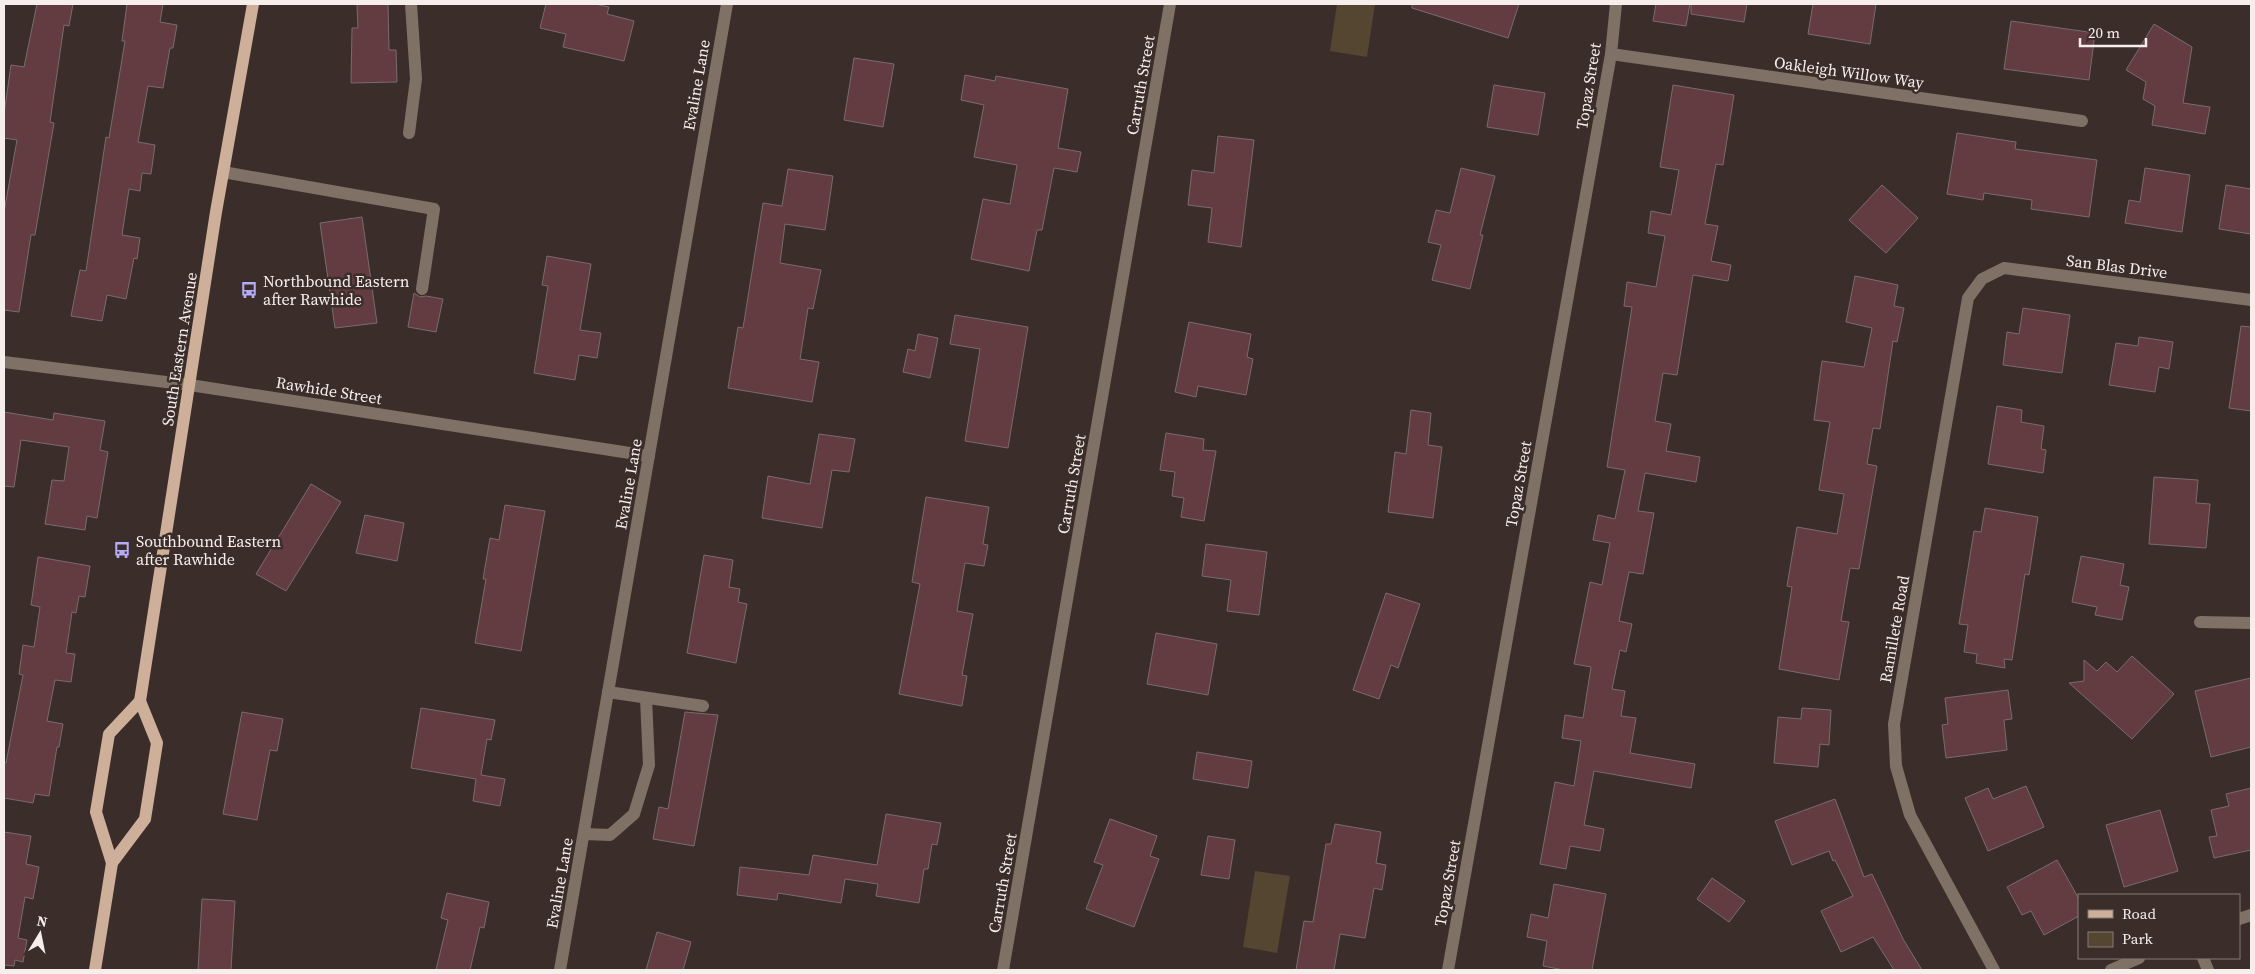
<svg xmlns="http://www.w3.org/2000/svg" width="2255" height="974" font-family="'Source Serif 4',serif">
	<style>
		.green { fill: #554631 }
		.building { fill: #623c40; stroke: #7b6b6c }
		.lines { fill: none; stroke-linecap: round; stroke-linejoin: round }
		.minor { stroke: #807166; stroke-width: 12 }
		.major { stroke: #ceaf9a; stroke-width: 12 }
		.labels { text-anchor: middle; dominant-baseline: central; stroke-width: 5; stroke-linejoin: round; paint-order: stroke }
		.street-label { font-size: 16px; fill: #f6eeeb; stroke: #3b2e2a }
		.poi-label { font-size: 16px; fill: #f6eeeb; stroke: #3b2e2a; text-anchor: start }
	</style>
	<rect width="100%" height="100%" fill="#3b2e2a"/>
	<g class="green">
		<path d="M1337,4H1375L1367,57L1330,51Z"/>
		<path d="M1255,871L1290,876L1277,953L1243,947Z"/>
	</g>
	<g class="building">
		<path d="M37,4H73L69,26L64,25L50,122L54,123L35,235H31L19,312L4,310V212L17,140L4,138V114L11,65L24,67Z"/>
		<path d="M127,4H163L160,22L177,25L173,48H170L163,88L148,86L138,142L155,145L151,174L142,173L140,191L129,189L122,235L140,238L137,259L134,258L126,299L107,295L102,321L71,316L80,270L86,271L106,137L109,138L125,41H122Z"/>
		<path d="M357,4H388L389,50H396L397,82L351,83L352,28H358Z"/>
		<path d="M546,4H595L609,7L607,14L634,21L624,61L563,47L566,34L540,28Z"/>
		<path d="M1412,4H1519L1508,38L1412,8Z"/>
		<path d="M1656,4H1690L1686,26L1653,21Z"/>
		<path d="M1691,4H1747L1744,22L1691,14Z"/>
		<path d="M1813,4H1876L1870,44L1808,34Z"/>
		<path d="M2011,21L2095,33L2089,80L2004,69Z"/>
		<path d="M2154,24L2192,47L2183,103L2210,107L2205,134L2152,125L2155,106L2143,99L2146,82L2126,70Z"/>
		<path d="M854,58L894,64L883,127L844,120Z"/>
		<path d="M965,75L995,81L996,76L1068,89L1058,148L1081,152L1077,172L1054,168L1042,230H1037L1029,271L971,259L983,199L1010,204L1017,165L974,157L984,105L961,100Z"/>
		<path d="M1494,85L1545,93L1538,135L1487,127Z"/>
		<path d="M1673,85L1734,95L1723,165L1716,164L1705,224L1718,226L1711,261L1731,265L1728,281L1693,275L1677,375L1663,373L1655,421L1671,424L1666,451L1700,457L1696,482L1645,473L1638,511L1654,513L1643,574L1629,572L1619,621L1632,624L1626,652L1620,650L1612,689L1625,691L1621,716L1636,718L1630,753L1695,764L1691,788L1594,771L1584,825L1604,829L1600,851L1570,846L1566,869L1540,864L1555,782L1574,786L1581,741L1562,738L1565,715L1583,718L1591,667L1574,664L1590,582L1602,585L1610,543L1593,540L1598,515L1615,519L1625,470L1607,467L1632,307L1624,306L1627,282L1656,287L1665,236L1648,233L1651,211L1671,215L1679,170L1660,167Z"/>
		<path d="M1957,133L2016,142L2015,149L2097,160L2089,217L2031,209L2032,200L1984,193L1983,200L1947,194Z"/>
		<path d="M1218,136L1254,140L1241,247L1208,242L1212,208L1188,205L1192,170L1214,173Z"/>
		<path d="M1461,168L1495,176L1480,235H1483L1470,289L1432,280L1441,245L1428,242L1436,210L1450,213Z"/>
		<path d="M2145,168L2190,175L2182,232L2125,223L2129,200L2140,202Z"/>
		<path d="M788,169L833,176L825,230L785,224L780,263L821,270L813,309L808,308L800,359L819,362L812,402L728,388L738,327L743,328L763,203L782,206Z"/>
		<path d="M1882,185L1918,218L1886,253L1849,220Z"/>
		<path d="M2226,185L2251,189V234L2219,229Z"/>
		<path d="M362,217L377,323L335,328L320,223Z"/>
		<path d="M547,256L591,264L580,330L601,333L597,358L579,355L575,380L534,373L548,286L542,285Z"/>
		<path d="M1855,276L1898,285L1894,306L1904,308L1897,342L1893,341L1880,429L1873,428L1867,464L1877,466L1859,569L1850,568L1841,621L1849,622L1839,680L1779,669L1792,587L1787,586L1797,527L1837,534L1844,494L1819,490L1830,422L1814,420L1822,361L1864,367L1872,328L1846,322Z"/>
		<path d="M414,293L420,297L426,296L443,299L436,332L408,327Z"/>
		<path d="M2023,308L2070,315L2062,373L2003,365L2007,332L2019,334Z"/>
		<path d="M955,315L1028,327L1008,448L965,441L980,349L950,344Z"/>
		<path d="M1189,322L1251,334L1247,357L1253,359L1246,395L1198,386L1196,397L1175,392Z"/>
		<path d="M2241,326L2251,327V411L2229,408Z"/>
		<path d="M918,334L938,338L930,378L903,372L908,349L915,351Z"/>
		<path d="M2139,337L2173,342L2169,369L2159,367L2155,392L2109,385L2116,343L2138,346Z"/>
		<path d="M1997,406L2022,410L2021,422L2044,426L2041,449L2046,450L2043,473L1988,464Z"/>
		<path d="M1411,410L1431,413L1428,445L1442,447L1433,518L1388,512L1395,452L1406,454Z"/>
		<path d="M4,412L53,420L54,413L105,421L100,450L108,452L97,518L87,516L85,530L45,524L52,480L64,481L69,447L21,440L14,487L4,486Z"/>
		<path d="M1166,433L1204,439L1203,450L1216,451L1204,521L1181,517L1184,498L1172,496L1175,472L1160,470Z"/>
		<path d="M819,434L855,439L849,472L832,470L822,528L762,518L768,476L810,484Z"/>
		<path d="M2154,477L2198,480L2196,503L2210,504L2206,548L2149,544Z"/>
		<path d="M311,484L341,502L286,591L256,574Z"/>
		<path d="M926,497L989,507L983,544L988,545L984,566L965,563L957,611L973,614L962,675L967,676L962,706L899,694L920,584L912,582Z"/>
		<path d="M505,505L545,511L521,651L475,643L486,579H483L490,538L499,540Z"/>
		<path d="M1985,508L2038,517L2029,575L2025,574L2012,660L2004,659L2005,668L1976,663L1977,654L1964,652L1968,625L1959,624L1974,531L1981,532Z"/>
		<path d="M365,515L404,523L397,561L356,553Z"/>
		<path d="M1206,544L1267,552L1259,615L1227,611L1231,580L1202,576Z"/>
		<path d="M704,555L733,560L729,587L740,589L738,602L747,604L736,663L687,653Z"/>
		<path d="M2081,556L2124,564L2120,585L2129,587L2122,620L2095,615L2097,607L2072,602Z"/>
		<path d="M38,557L90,566L85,597L79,596L76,613L72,612L66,653L75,654L71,682L55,680L47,721L63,724L59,747H57L49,796L35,794L33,803L4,798V762L6,763L23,675L19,674L23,645L34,647L40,607L31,605Z"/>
		<path d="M1386,593L1420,604L1398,668L1391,665L1379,699L1353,690Z"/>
		<path d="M1156,633L1217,644L1208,695L1147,684Z"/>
		<path d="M2132,656L2174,694L2132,739L2069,683L2084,681V660L2097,671L2106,662L2117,672Z"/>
		<path d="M2251,678V747L2211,757L2195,691Z"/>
		<path d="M2008,690L2012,719L2004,720L2007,750L1946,758L1942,725L1948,724L1945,698Z"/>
		<path d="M421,708L495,720L491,740L487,739L481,775L505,779L500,806L473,801L476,779L411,768Z"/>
		<path d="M1802,708L1831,710L1829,745L1820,744L1818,767L1774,763L1778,717L1801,719Z"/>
		<path d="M242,712L283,719L277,751L270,750L257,820L223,814Z"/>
		<path d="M685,712L718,715L694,846L653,839L659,807L668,809Z"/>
		<path d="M1197,752L1252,761L1248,788L1193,779Z"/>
		<path d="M2026,786L2044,827L1988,851L1965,798L1988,788L1993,799Z"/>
		<path d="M2251,788V850L2214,858L2209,837L2217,836L2211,810L2229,806L2226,794Z"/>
		<path d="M1835,799L1864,877L1872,874L1903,939L1922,970H1894L1873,937L1841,952L1821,911L1853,896L1835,860L1833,861L1829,851L1792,865L1775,821Z"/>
		<path d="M2160,810L2178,871L2124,887L2106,825Z"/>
		<path d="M886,814L941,823L937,845L932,844L928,869H924L919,903L876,896L878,884L845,879L841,903L778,893L777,900L737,895L740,867L809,875L813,855L877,865Z"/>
		<path d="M1110,819L1157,836L1150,856L1159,859L1134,927L1086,909L1103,865L1094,862Z"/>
		<path d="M1335,824L1381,832L1376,863L1386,865L1382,890L1374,888L1365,938L1340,934L1334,970H1296L1304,921L1313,922L1326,844H1331Z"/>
		<path d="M4,832L31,836L26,864L39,867L33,899L25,897L18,938L27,940L23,962L15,960L14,966L4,965Z"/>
		<path d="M1208,836L1235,840L1229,879L1201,875Z"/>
		<path d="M2057,860L2079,899V916L2044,935L2031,911L2022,915L2007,887Z"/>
		<path d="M1712,878L1745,901L1729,922L1697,899Z"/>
		<path d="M1554,884L1606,894L1592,970H1564L1543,966L1547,941L1527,937L1531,914L1548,918Z"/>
		<path d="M447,893L489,902L484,928L480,927L470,970H436L448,920L441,918Z"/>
		<path d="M202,899L235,901L231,970H198Z"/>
		<path d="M657,932L691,942L683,970H646Z"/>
	</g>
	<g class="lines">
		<g class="minor">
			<path d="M1611,54L2082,121"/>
			<path d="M409,133L416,79L411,4"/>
			<path d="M223,172L434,209L422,289"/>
			<path d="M4,362L190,385L649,456"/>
			<path d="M2200,622L2251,623"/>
			<path d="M608,692L703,706"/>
			<path d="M584,834L610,835L634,814L649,765L646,698"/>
			<path d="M2239,919L2251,915"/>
			<path d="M2203,958L2208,970"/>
			<path d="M560,970L727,4"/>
			<path d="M1003,970L1170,4"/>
			<path d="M1448,970L1611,54L1616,4"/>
			<path d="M1994,970L1910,815L1896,766L1894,724L1968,298L1982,279L2004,268L2251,300"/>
			<path d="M2111,970L2139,958"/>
		</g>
		<g class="major">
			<path d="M112,863L145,819L157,743L140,701L216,212L253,4"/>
			<path d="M95,970L112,863L96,812L109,734L140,701"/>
		</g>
	</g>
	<defs>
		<g id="bus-bare" transform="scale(1.35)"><path d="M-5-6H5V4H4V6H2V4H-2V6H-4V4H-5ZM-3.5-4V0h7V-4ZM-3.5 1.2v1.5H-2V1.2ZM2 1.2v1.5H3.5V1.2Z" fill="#b4acf9" stroke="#3b2e2a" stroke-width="2.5" paint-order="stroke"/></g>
	</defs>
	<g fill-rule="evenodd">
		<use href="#bus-bare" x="249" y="290"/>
		<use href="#bus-bare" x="122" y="550"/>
	</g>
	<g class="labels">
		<g class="street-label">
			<text transform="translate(1849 72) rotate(8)">Oakleigh Willow Way</text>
			<text transform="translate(696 85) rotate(-80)">Evaline Lane</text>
			<text transform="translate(1140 85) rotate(-80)">Carruth Street</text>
			<text transform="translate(1588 86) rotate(-81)">Topaz Street</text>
			<text transform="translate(2117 266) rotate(7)">San Blas Drive</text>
			<text transform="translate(179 349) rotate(-81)">South Eastern Avenue</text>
			<text transform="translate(329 390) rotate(9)">Rawhide Street</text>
			<text transform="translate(628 484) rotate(-80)">Evaline Lane</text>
			<text transform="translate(1071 484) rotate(-80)">Carruth Street</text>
			<text transform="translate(1518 484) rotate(-80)">Topaz Street</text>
			<text transform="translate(1894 629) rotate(-80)">Ramillete Road</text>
			<text transform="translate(559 883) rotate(-80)">Evaline Lane</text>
			<text transform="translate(1002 883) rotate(-80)">Carruth Street</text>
			<text transform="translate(1447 883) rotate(-80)">Topaz Street</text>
		</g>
		<g class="poi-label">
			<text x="263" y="281">Northbound Eastern<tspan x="263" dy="18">after Rawhide</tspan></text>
			<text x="136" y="541">Southbound Eastern<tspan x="136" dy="18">after Rawhide</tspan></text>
		</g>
	</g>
	<rect width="2255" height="974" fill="none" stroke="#f6eeeb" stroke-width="10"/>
	<rect x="2078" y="894" width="162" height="65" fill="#3b2e2a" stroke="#867b77"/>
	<rect x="2088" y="910" width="25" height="8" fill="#ceaf9a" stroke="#867b77"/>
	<text x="2122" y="919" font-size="15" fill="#f6eeeb">Road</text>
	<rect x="2088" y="932" width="25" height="15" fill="#554631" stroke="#867b77"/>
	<text x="2122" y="944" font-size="15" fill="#f6eeeb">Park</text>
	<g transform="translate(40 934) rotate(10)" stroke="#3b2e2a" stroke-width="4" paint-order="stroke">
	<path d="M0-4L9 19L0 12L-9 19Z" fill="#f6eeeb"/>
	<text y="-8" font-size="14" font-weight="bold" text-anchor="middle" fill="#f6eeeb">N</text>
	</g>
	<path d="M2080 38v8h66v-8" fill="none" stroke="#f6eeeb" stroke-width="2.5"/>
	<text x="2088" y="38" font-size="15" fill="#f6eeeb" stroke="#3b2e2a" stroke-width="4" paint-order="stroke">20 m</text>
</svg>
